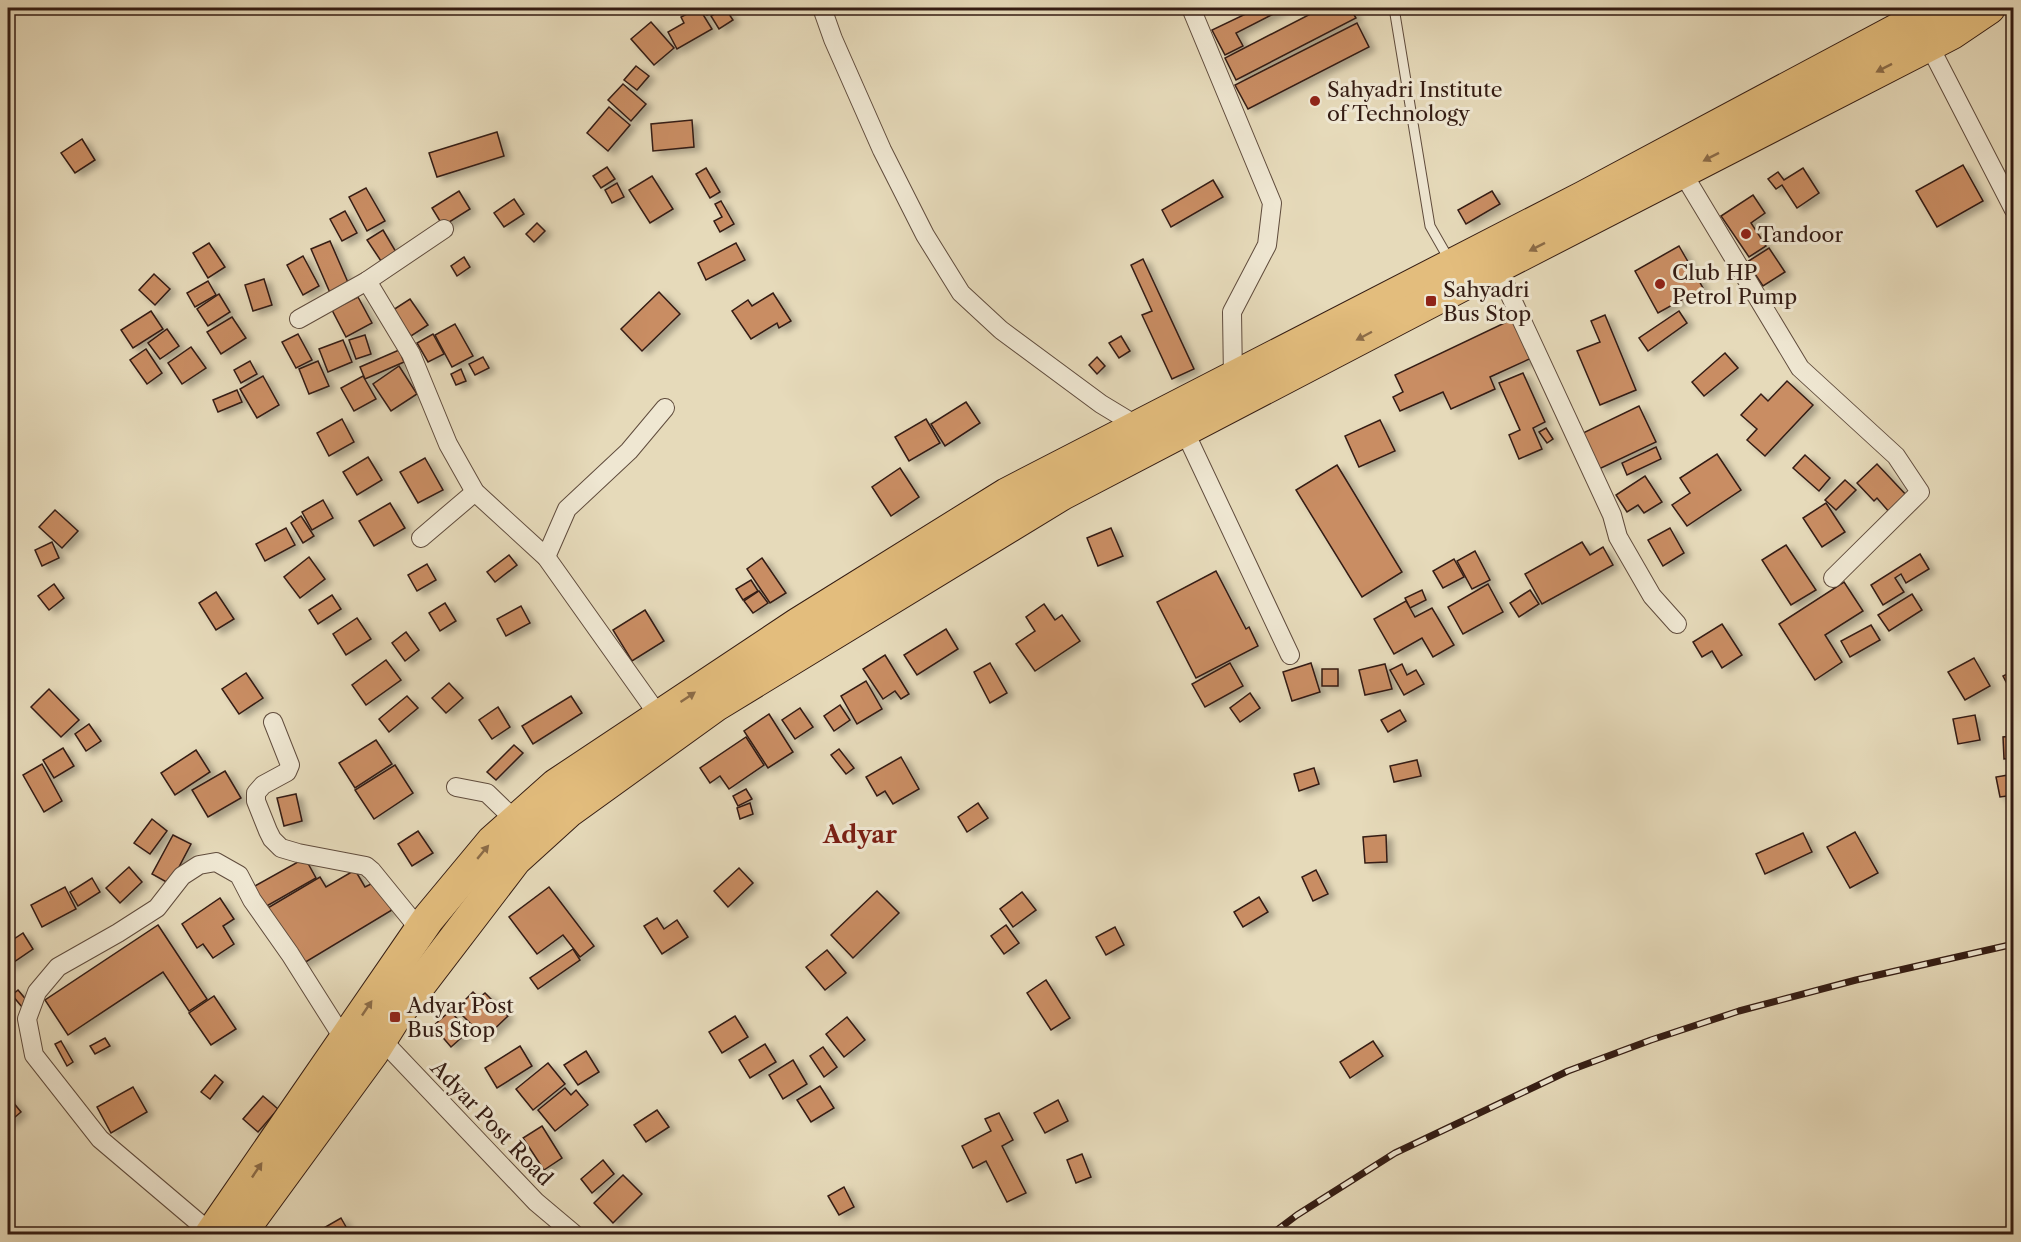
<svg xmlns="http://www.w3.org/2000/svg" width="2021" height="1242" font-family="'Libre Caslon Text',serif">
	<style>
		.building { fill: #c98d64; stroke: #341c13; stroke-width: 1.5; filter: url(#shadow) }
		.lines { fill: none; stroke-linecap: round; stroke-linejoin: round }
		.service-casing { stroke: #604c3d; stroke-width: 11 }
		.minor-casing { stroke: #604c3d; stroke-width: 20 }
		.trunk-casing { stroke: #341c13; stroke-width: 34 }
		.service { stroke: #efe7d2; stroke-width: 9 }
		.minor { stroke: #efe7d2; stroke-width: 18 }
		.trunk { stroke: #e3bd7d; stroke-width: 32 }
		.rail-casing { stroke: #341c13; stroke-width: 7 }
		.rail { stroke: #efe7d2; stroke-width: 4.5; stroke-dasharray: 14; stroke-linecap: butt }
		.oneway { fill: #8c6c48 }
		.poi-dot { fill: #8f2418; stroke: #efe7d2; stroke-width: 2 }
		.labels { text-anchor: middle; dominant-baseline: central; stroke-width: 6; stroke-linejoin: round; paint-order: stroke }
		.poi-label { font-size: 21px; fill: #341c13; stroke: #efe7d2; text-anchor: start }
		.street-label { font-size: 21px; fill: #341c13; stroke: #efe7d2 }
		.quarter-label { font-size: 24px; font-weight: bold; fill: #7a1f14; stroke: #efe7d2 }
	</style>
	<defs>
		<filter id="shadow"><feDropShadow dx="6" dy="3.5" stdDeviation="3" flood-color="#0004"/></filter>
	</defs>
	<rect width="100%" height="100%" fill="#e6daba"/>
	<filter id="stains"><feTurbulence type="fractalNoise" baseFrequency=".00333" numOctaves="4"/><feColorMatrix values="0 0 0 0 .2 0 0 0 0 .09 0 0 0 0 .02 0 0 0 .5 -.17"/></filter>
	<radialGradient id="worn" r=".72"><stop offset=".6" stop-color="#630" stop-opacity="0"/><stop offset="1" stop-color="#630" stop-opacity=".3"/></radialGradient>
	<g class="building">
		<path d="M699,8L712,29L677,49L668,32L684,23L681,17Z"/>
		<path d="M702,8H719L707,15Z"/>
		<path d="M725,8L733,20L719,29L711,16Z"/>
		<path d="M1258,8H1285L1236,33L1243,46L1225,55L1212,30Z"/>
		<path d="M1322,8H1350L1356,18L1236,80L1225,58Z"/>
		<path d="M651,22L674,48L654,65L631,39Z"/>
		<path d="M1357,23L1369,47L1248,109L1235,85Z"/>
		<path d="M636,66L649,76L637,90L624,80Z"/>
		<path d="M623,84L646,104L631,121L608,100Z"/>
		<path d="M609,107L630,125L608,151L587,133Z"/>
		<path d="M692,120L694,147L653,151L651,124Z"/>
		<path d="M497,132L504,156L437,177L429,153Z"/>
		<path d="M82,139L95,160L75,173L61,153Z"/>
		<path d="M1963,165L1983,201L1937,227L1916,191Z"/>
		<path d="M607,167L615,179L601,188L593,176Z"/>
		<path d="M706,168L720,192L710,198L696,174Z"/>
		<path d="M1803,168L1819,193L1797,208L1782,185L1776,189L1768,179L1778,172L1784,180Z"/>
		<path d="M652,176L673,209L650,223L629,190Z"/>
		<path d="M1213,180L1223,197L1171,227L1162,210Z"/>
		<path d="M617,183L624,197L612,203L605,190Z"/>
		<path d="M366,188L385,221L367,231L349,197Z"/>
		<path d="M459,191L470,209L443,226L432,208Z"/>
		<path d="M1492,191L1500,204L1466,224L1458,210Z"/>
		<path d="M1753,195L1765,213L1751,223L1766,246L1749,257L1721,216Z"/>
		<path d="M514,199L524,214L504,227L494,213Z"/>
		<path d="M721,201L734,224L720,232L714,221L722,217L715,204Z"/>
		<path d="M345,211L357,233L342,241L330,219Z"/>
		<path d="M537,223L545,231L534,242L526,234Z"/>
		<path d="M383,230L396,252L381,261L367,240Z"/>
		<path d="M330,241L350,287L331,295L311,249Z"/>
		<path d="M209,243L225,267L208,278L193,253Z"/>
		<path d="M736,243L745,260L706,280L698,263Z"/>
		<path d="M1679,246L1703,288L1658,313L1635,271Z"/>
		<path d="M1769,248L1785,272L1763,286L1747,262Z"/>
		<path d="M303,256L319,286L303,295L287,265Z"/>
		<path d="M464,257L470,267L457,276L451,266Z"/>
		<path d="M1143,259L1194,369L1172,379L1142,315L1152,311L1131,265Z"/>
		<path d="M154,274L170,289L155,305L139,290Z"/>
		<path d="M264,279L272,305L253,311L245,285Z"/>
		<path d="M208,281L216,295L195,307L187,293Z"/>
		<path d="M659,292L680,314L642,351L621,329Z"/>
		<path d="M773,293L791,321L779,328L777,323L751,339L732,311L748,300L752,306Z"/>
		<path d="M219,294L230,312L208,326L197,309Z"/>
		<path d="M358,297L372,323L346,337L332,310Z"/>
		<path d="M410,299L428,325L411,336L393,310Z"/>
		<path d="M151,311L163,329L133,348L121,330Z"/>
		<path d="M1679,311L1687,323L1648,351L1639,338Z"/>
		<path d="M1605,315L1636,390L1600,405L1577,351L1600,342L1591,321Z"/>
		<path d="M232,317L246,338L221,354L207,332Z"/>
		<path d="M1517,317L1536,356L1490,377L1495,389L1451,409L1443,392L1400,411L1393,397L1403,392L1395,375Z"/>
		<path d="M455,324L473,356L452,367L435,335Z"/>
		<path d="M167,329L179,346L160,359L148,343Z"/>
		<path d="M298,334L312,360L296,368L282,342Z"/>
		<path d="M433,334L444,354L428,362L417,343Z"/>
		<path d="M365,335L371,354L356,359L349,340Z"/>
		<path d="M1121,336L1130,351L1119,358L1109,343Z"/>
		<path d="M343,340L352,362L328,372L319,349Z"/>
		<path d="M191,347L206,368L182,384L168,363Z"/>
		<path d="M146,349L162,373L147,384L130,360Z"/>
		<path d="M399,350L404,362L365,379L360,367Z"/>
		<path d="M1725,353L1738,368L1704,396L1692,382Z"/>
		<path d="M483,357L489,368L475,375L469,364Z"/>
		<path d="M1097,357L1105,366L1097,374L1089,365Z"/>
		<path d="M250,361L257,374L241,383L234,370Z"/>
		<path d="M318,361L329,386L309,394L299,369Z"/>
		<path d="M399,366L417,394L391,411L373,384Z"/>
		<path d="M461,369L466,381L456,385L451,374Z"/>
		<path d="M1523,373L1545,422L1533,428L1542,449L1519,459L1509,435L1520,430L1499,383Z"/>
		<path d="M263,376L279,405L257,418L240,389Z"/>
		<path d="M363,376L376,399L354,411L341,388Z"/>
		<path d="M1787,381L1813,405L1765,456L1747,440L1757,429L1741,415L1761,394L1768,401Z"/>
		<path d="M237,390L242,402L218,412L213,400Z"/>
		<path d="M966,402L980,423L945,446L931,424Z"/>
		<path d="M1639,406L1656,442L1599,469L1583,433Z"/>
		<path d="M342,419L354,442L329,456L317,433Z"/>
		<path d="M926,419L940,443L909,461L895,437Z"/>
		<path d="M1380,420L1395,451L1359,467L1345,436Z"/>
		<path d="M1546,428L1553,439L1547,443L1539,432Z"/>
		<path d="M1656,447L1661,459L1627,475L1622,463Z"/>
		<path d="M1717,454L1741,490L1687,526L1672,505L1690,493L1680,478Z"/>
		<path d="M1805,455L1830,478L1819,491L1793,468Z"/>
		<path d="M368,457L382,480L357,495L343,472Z"/>
		<path d="M425,458L443,490L418,503L400,472Z"/>
		<path d="M1877,464L1908,497L1890,513L1877,498L1874,501L1857,483Z"/>
		<path d="M1337,465L1402,572L1362,597L1296,490Z"/>
		<path d="M900,468L919,497L891,516L872,487Z"/>
		<path d="M1645,476L1662,502L1644,513L1638,505L1627,512L1616,495Z"/>
		<path d="M1845,480L1856,490L1836,510L1825,500Z"/>
		<path d="M323,500L333,518L312,530L302,512Z"/>
		<path d="M390,503L405,528L374,546L359,521Z"/>
		<path d="M1826,503L1845,532L1822,547L1803,518Z"/>
		<path d="M55,510L78,531L62,548L39,527Z"/>
		<path d="M301,516L314,536L303,543L291,523Z"/>
		<path d="M286,528L295,545L265,561L256,544Z"/>
		<path d="M1111,528L1123,556L1098,566L1087,538Z"/>
		<path d="M1670,528L1684,553L1663,566L1648,540Z"/>
		<path d="M52,542L59,558L42,566L35,550Z"/>
		<path d="M1582,542L1590,555L1603,547L1613,565L1542,604L1525,574Z"/>
		<path d="M1786,545L1816,590L1791,605L1762,560Z"/>
		<path d="M1475,551L1490,580L1472,589L1457,561Z"/>
		<path d="M1920,554L1929,569L1906,583L1901,574L1895,578L1904,592L1883,605L1871,585Z"/>
		<path d="M509,555L517,565L495,582L487,572Z"/>
		<path d="M309,557L325,579L300,598L284,577Z"/>
		<path d="M762,558L786,593L770,603L747,569Z"/>
		<path d="M1454,559L1464,577L1443,588L1433,571Z"/>
		<path d="M427,564L436,580L417,591L408,575Z"/>
		<path d="M1216,571L1246,629L1249,627L1258,646L1196,678L1157,602Z"/>
		<path d="M751,580L758,591L743,600L736,589Z"/>
		<path d="M1844,582L1863,611L1825,635L1842,662L1815,680L1779,624Z"/>
		<path d="M54,584L64,598L49,610L38,596Z"/>
		<path d="M1488,584L1503,612L1463,634L1448,607Z"/>
		<path d="M1422,590L1426,600L1410,608L1405,598Z"/>
		<path d="M1530,590L1539,604L1519,617L1510,603Z"/>
		<path d="M759,591L768,603L753,613L744,601Z"/>
		<path d="M216,592L234,619L216,630L199,603Z"/>
		<path d="M1912,594L1922,610L1889,631L1878,615Z"/>
		<path d="M332,595L341,609L318,624L309,610Z"/>
		<path d="M1406,601L1415,617L1432,608L1454,645L1433,657L1422,638L1394,654L1374,619Z"/>
		<path d="M445,603L456,621L440,631L429,613Z"/>
		<path d="M1044,604L1055,620L1062,615L1080,641L1035,671L1016,644L1035,631L1026,617Z"/>
		<path d="M521,606L530,623L506,636L497,619Z"/>
		<path d="M645,610L664,641L632,661L613,630Z"/>
		<path d="M357,618L371,639L346,655L333,634Z"/>
		<path d="M1722,624L1742,655L1722,668L1712,651L1702,657L1693,642Z"/>
		<path d="M1871,625L1880,640L1850,657L1841,641Z"/>
		<path d="M946,629L958,649L917,675L904,655Z"/>
		<path d="M406,632L419,650L405,661L392,643Z"/>
		<path d="M885,655L909,694L901,699L895,691L883,699L863,669Z"/>
		<path d="M1974,658L1990,686L1965,700L1948,672Z"/>
		<path d="M386,660L401,680L366,705L352,685Z"/>
		<path d="M990,663L1007,693L990,703L974,672Z"/>
		<path d="M1230,663L1243,686L1205,707L1192,684Z"/>
		<path d="M1311,663L1320,692L1292,701L1283,672Z"/>
		<path d="M1385,664L1392,689L1365,695L1359,670Z"/>
		<path d="M1402,664L1407,675L1416,670L1424,684L1404,695L1390,670Z"/>
		<rect x="1322" y="669" width="16" height="17"/>
		<path d="M2011,672L2014,676L2012,693L2003,676Z"/>
		<path d="M246,673L263,698L239,714L222,689Z"/>
		<path d="M866,681L882,709L857,724L841,696Z"/>
		<path d="M449,683L463,698L446,713L432,698Z"/>
		<path d="M49,689L79,720L61,737L31,707Z"/>
		<path d="M1250,693L1260,708L1240,722L1230,708Z"/>
		<path d="M407,696L418,708L389,732L379,719Z"/>
		<path d="M571,696L582,713L533,744L522,726Z"/>
		<path d="M840,705L850,720L834,731L824,716Z"/>
		<path d="M498,707L510,727L492,739L479,720Z"/>
		<path d="M800,708L813,727L795,739L782,720Z"/>
		<path d="M2014,708V758L2004,759L2003,737L2012,736L2010,709Z"/>
		<path d="M1400,710L1406,721L1388,732L1381,720Z"/>
		<path d="M769,714L793,752L768,768L744,731Z"/>
		<path d="M1975,715L1980,740L1958,744L1953,719Z"/>
		<path d="M89,724L101,741L86,751L75,734Z"/>
		<path d="M746,737L764,765L729,789L720,776L710,783L700,768Z"/>
		<path d="M376,740L392,764L355,788L339,763Z"/>
		<path d="M514,745L523,753L496,780L487,772Z"/>
		<path d="M63,748L74,766L54,778L43,760Z"/>
		<path d="M839,749L854,768L846,774L831,755Z"/>
		<path d="M196,750L210,772L175,795L161,773Z"/>
		<path d="M901,757L919,789L893,804L885,791L877,796L866,777Z"/>
		<path d="M1417,760L1421,776L1394,782L1390,766Z"/>
		<path d="M42,764L62,801L44,812L23,775Z"/>
		<path d="M395,765L413,793L374,819L355,790Z"/>
		<path d="M1314,768L1319,784L1299,791L1294,774Z"/>
		<path d="M225,771L241,798L208,817L192,790Z"/>
		<path d="M2014,774V795L2000,797L1996,777Z"/>
		<path d="M746,789L752,799L738,806L733,796Z"/>
		<path d="M296,794L302,821L284,826L277,798Z"/>
		<path d="M750,803L753,814L740,819L737,808Z"/>
		<path d="M978,803L988,818L967,832L958,817Z"/>
		<path d="M152,819L167,831L150,854L134,843Z"/>
		<path d="M418,831L433,853L412,866L398,844Z"/>
		<path d="M1855,832L1878,873L1850,888L1827,847Z"/>
		<path d="M1803,833L1812,852L1765,874L1756,854Z"/>
		<path d="M173,835L191,844L170,884L152,874Z"/>
		<path d="M1386,835L1387,862L1365,863L1363,837Z"/>
		<path d="M305,858L316,878L265,907L253,887Z"/>
		<path d="M129,867L142,882L120,903L106,888Z"/>
		<path d="M739,868L753,883L728,907L714,891Z"/>
		<path d="M355,870L365,887L375,882L392,910L299,966L266,909L320,877L326,887Z"/>
		<path d="M1316,870L1328,894L1313,901L1302,877Z"/>
		<path d="M92,878L100,892L78,906L70,892Z"/>
		<path d="M65,887L76,909L42,927L31,905Z"/>
		<path d="M549,887L594,946L580,957L563,935L537,954L509,917Z"/>
		<path d="M877,891L899,913L853,958L831,935Z"/>
		<path d="M1022,892L1036,910L1013,927L1000,909Z"/>
		<path d="M1259,897L1268,912L1243,927L1234,912Z"/>
		<path d="M220,898L234,919L223,926L234,944L213,958L203,944L197,948L182,924Z"/>
		<path d="M657,918L664,929L677,920L688,937L662,954L644,926Z"/>
		<path d="M158,925L207,999L189,1011L163,972L68,1035L45,1000Z"/>
		<path d="M1006,925L1019,943L1004,954L991,936Z"/>
		<path d="M1115,927L1124,945L1106,955L1096,937Z"/>
		<path d="M23,933L33,949L8,966V943Z"/>
		<path d="M573,949L580,960L538,989L530,978Z"/>
		<path d="M827,950L846,973L825,990L806,967Z"/>
		<path d="M1046,980L1070,1018L1051,1030L1027,993Z"/>
		<path d="M18,990L28,1002L22,1007L12,995Z"/>
		<path d="M473,992L479,998L485,993L508,1016L485,1038L456,1009Z"/>
		<path d="M214,996L236,1029L211,1045L189,1013Z"/>
		<path d="M450,1011L469,1031L451,1047L433,1026Z"/>
		<path d="M735,1016L748,1037L722,1053L709,1032Z"/>
		<path d="M847,1017L865,1040L844,1057L826,1034Z"/>
		<path d="M105,1038L110,1046L95,1054L90,1046Z"/>
		<path d="M61,1041L73,1062L67,1066L55,1044Z"/>
		<path d="M1373,1041L1383,1056L1350,1078L1340,1062Z"/>
		<path d="M765,1044L776,1062L750,1078L739,1060Z"/>
		<path d="M520,1046L532,1066L497,1088L485,1068Z"/>
		<path d="M823,1047L837,1067L824,1077L810,1056Z"/>
		<path d="M586,1051L599,1072L578,1085L564,1065Z"/>
		<path d="M793,1060L807,1084L783,1099L769,1075Z"/>
		<path d="M548,1063L565,1084L533,1110L516,1089Z"/>
		<path d="M215,1075L223,1082L210,1099L201,1092Z"/>
		<path d="M820,1086L834,1108L811,1122L797,1100Z"/>
		<path d="M133,1087L147,1112L111,1133L97,1107Z"/>
		<path d="M565,1088L571,1095L576,1090L588,1105L555,1131L538,1110Z"/>
		<path d="M8,1096L21,1112L8,1123Z"/>
		<path d="M263,1096L278,1109L258,1132L243,1119Z"/>
		<path d="M1058,1100L1068,1121L1045,1133L1034,1113Z"/>
		<path d="M657,1110L669,1127L646,1142L634,1125Z"/>
		<path d="M999,1113L1013,1140L1002,1146L1026,1193L1007,1202L986,1161L973,1168L962,1146L991,1131L985,1119Z"/>
		<path d="M542,1126L562,1158L544,1170L523,1138Z"/>
		<path d="M1082,1154L1091,1177L1076,1183L1067,1160Z"/>
		<path d="M603,1160L614,1174L592,1193L581,1179Z"/>
		<path d="M623,1175L642,1194L613,1223L594,1203Z"/>
		<path d="M844,1187L854,1207L839,1215L828,1196Z"/>
		<path d="M341,1218L350,1234H326L322,1229Z"/>
	</g>
	<g class="lines">
		<g class="service-casing">
			<path id="service" d="M1394,8L1430,226L1450,261"/>
		</g>
		<g class="minor-casing">
			<g id="minor">
				<path d="M822,8L833,39L882,150L925,235L961,293L1001,330L1101,404L1139,427"/>
				<path d="M1191,8L1272,203L1267,245L1232,312L1233,379"/>
				<path d="M1929,45L2014,210"/>
				<path d="M1682,172L1800,368L1896,456L1920,492L1833,578"/>
				<path d="M1497,267L1612,515L1618,537L1652,596L1677,624"/>
				<path d="M367,281L411,354L448,444L475,492L546,557L659,716"/>
				<path d="M299,319L367,281L444,229"/>
				<path d="M1184,430L1290,655"/>
				<path d="M421,538L475,492"/>
				<path d="M546,557L567,509L629,451L665,408"/>
				<path d="M273,722L290,765L287,772L263,785L256,793V801L268,831L272,839L281,848L298,853L366,866L372,871L420,930"/>
				<path d="M456,787L487,793L516,821"/>
				<path d="M381,1039L536,1202L574,1234"/>
				<path d="M212,1234L100,1139L34,1055L27,1019L37,992L58,967L118,933L157,908L182,876L199,865L216,862L239,875L252,900L290,954L345,1041"/>
			</g>
		</g>
		<g class="trunk-casing">
			<g id="trunk">
				<path d="M211,1234L428,919L492,842L556,785L798,624L1007,494L1584,197L1938,8"/>
				<path d="M240,1234L373,1052L395,1017L515,860L569,811L716,705L1062,494L1464,284L1929,45L1952,33L1989,8"/>
			</g>
		</g>
		<use href="#service" class="service"/>
		<use href="#minor" class="minor"/>
		<use href="#trunk" class="trunk"/>
		<g class="rail-casing">
			<path id="rail" d="M1272,1234L1297,1215L1395,1153L1568,1071L1651,1040L1739,1011L1856,980L2014,944"/>
		</g>
		<use href="#rail" class="rail"/>
	</g>
	<defs><path id="oneway-solid" d="M-6-.8H1V-3.2L6.5 0L1 3.2V.8H-6Z" transform="scale(1.5)"/></defs>
	<g class="oneway">
		<use href="#oneway-solid" transform="translate(1884 68) rotate(153)"/>
		<use href="#oneway-solid" transform="translate(1711 157) rotate(153)"/>
		<use href="#oneway-solid" transform="translate(1537 247) rotate(153)"/>
		<use href="#oneway-solid" transform="translate(1364 336) rotate(152)"/>
		<use href="#oneway-solid" transform="translate(688 697) rotate(-34)"/>
		<use href="#oneway-solid" transform="translate(483 852) rotate(-50)"/>
		<use href="#oneway-solid" transform="translate(367 1008) rotate(-56)"/>
		<use href="#oneway-solid" transform="translate(257 1170) rotate(-56)"/>
	</g>
	<g class="poi-dot">
		<circle cx="1315" cy="101" r="6"/>
		<circle cx="1746" cy="234" r="6"/>
		<circle cx="1660" cy="284" r="6"/>
		<rect x="1425" y="295" width="12" height="12" rx="3"/>
		<rect x="389" y="1011" width="12" height="12" rx="3"/>
	</g>
	<g class="labels">
		<g class="poi-label">
			<text x="1327" y="89">Sahyadri Institute<tspan x="1327" dy="24">of Technology</tspan></text>
			<text x="1758" y="234">Tandoor</text>
			<text x="1672" y="272">Club HP<tspan x="1672" dy="24">Petrol Pump</tspan></text>
			<text x="1443" y="289">Sahyadri<tspan x="1443" dy="24">Bus Stop</tspan></text>
			<text x="407" y="1005">Adyar Post<tspan x="407" dy="24">Bus Stop</tspan></text>
		</g>
		<g class="street-label">
			<text transform="translate(492 1123) rotate(46)">Adyar Post Road</text>
		</g>
		<g class="quarter-label">
			<text x="860" y="834">Adyar</text>
		</g>
	</g>
	<rect width="2021" height="1242" fill="none" stroke="#e6daba" stroke-width="30"/>
	<rect x="9" y="9" width="2003" height="1224" fill="none" stroke="#341c13" stroke-width="3"/>
	<rect x="15" y="15" width="1991" height="1212" fill="none" stroke="#341c13" stroke-width="1.5"/>
	<rect width="100%" height="100%" filter="url(#stains)"/>
	<rect width="100%" height="100%" fill="url(#worn)"/>
</svg>
